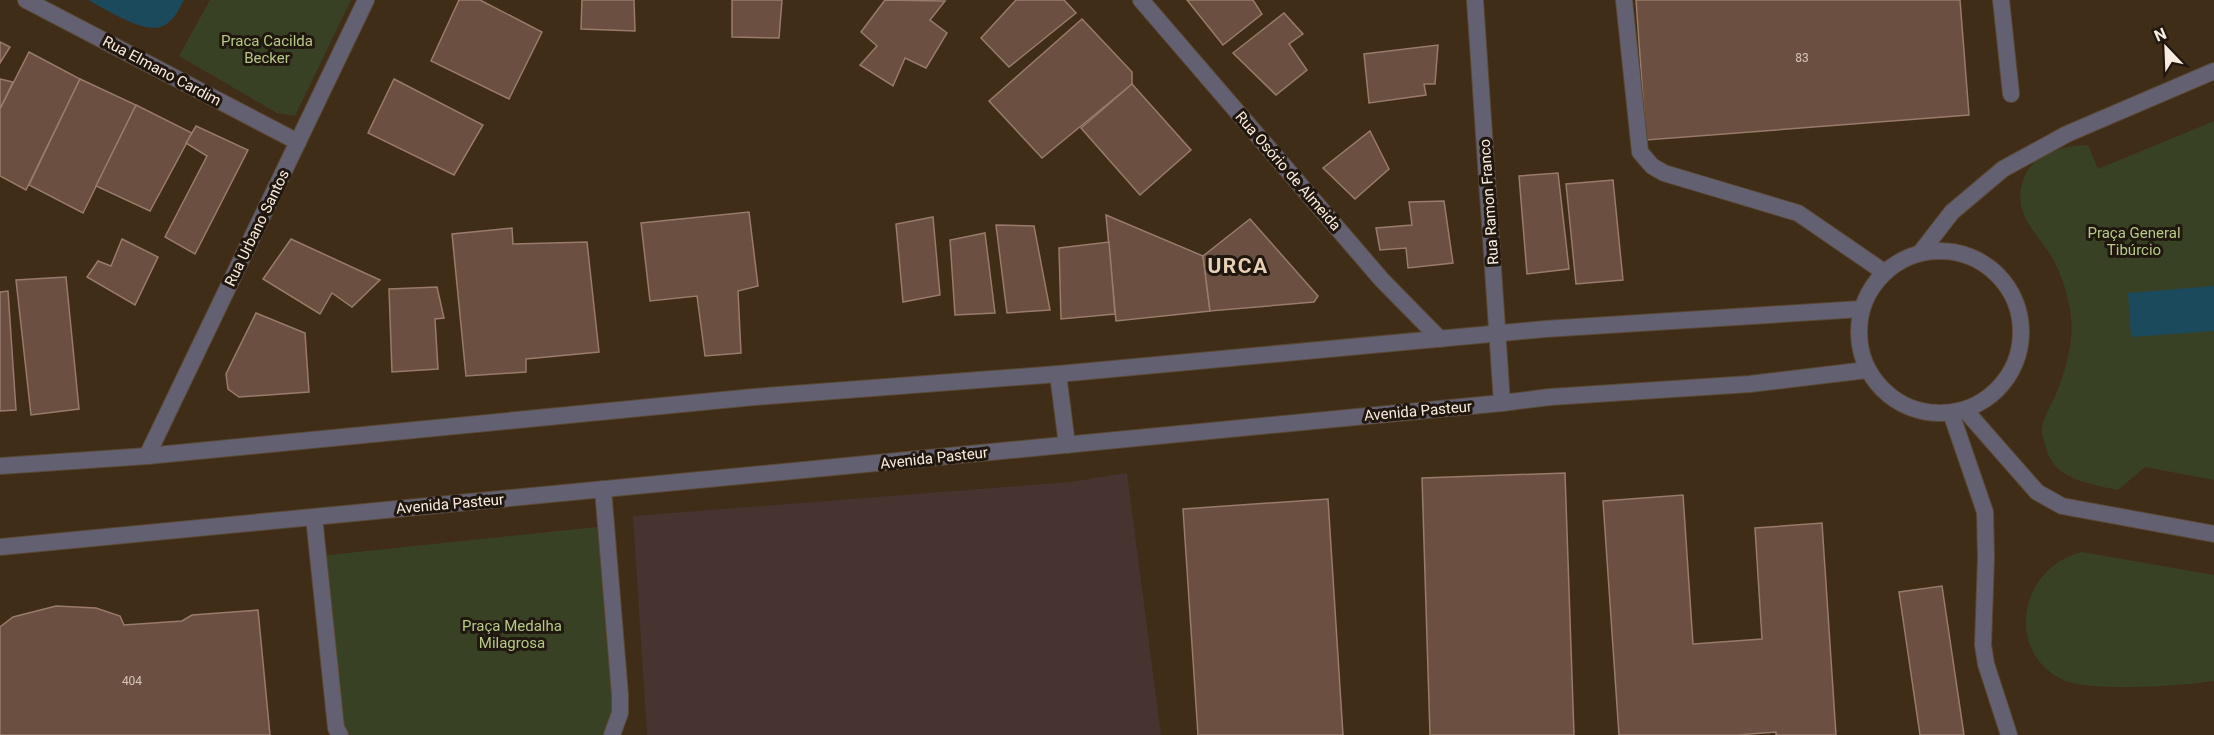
<svg xmlns="http://www.w3.org/2000/svg" width="2214" height="735" font-family="Roboto,sans-serif">
	<style>
		.education { fill: #47332f }
		.green { fill: #394125 }
		.water { fill: #1b4a5c }
		.building { fill: #6b5041; stroke: #987b6a; stroke-width: 1.5 }
		.lines { fill: none; stroke-linecap: round; stroke-linejoin: round }
		.service-casing { stroke: #5a4834; stroke-width: 18 }
		.minor-casing { stroke: #5a4834; stroke-width: 18 }
		.tertiary-casing { stroke: #5a4834; stroke-width: 18 }
		.service { stroke: #636171; stroke-width: 16 }
		.minor { stroke: #636171; stroke-width: 16 }
		.tertiary { stroke: #636171; stroke-width: 16 }
		.labels { text-anchor: middle; dominant-baseline: central; stroke-width: 6; stroke-linejoin: round; paint-order: stroke }
		.number-label { font-size: 12px; fill: #d6c5b8 }
		.park-label { font-size: 15px; fill: #b6c988; stroke: #20170e }
		.street-label { font-size: 15px; fill: #f9ecdf; stroke: #20170e }
		.district-label { font-size: 21px; font-weight: bold; letter-spacing: 1.5px; fill: #e8d0b7; stroke: #20170e }
	</style>
	<rect width="100%" height="100%" fill="#402d18"/>
	<path class="education" d="M1127,473L1161,735H647L633,516L1069,482Z"/>
	<g class="green">
		<path d="M210,0H351L295,116L277,113L179,56Z"/>
		<path d="M2214,121V480L2145,467L2118,490C2097,485 2061,481 2050,458C2047,452 2043,439 2042,432C2041,420 2054,401 2058,389C2066,369 2074,339 2071,318C2069,297 2062,275 2052,257C2038,234 2016,218 2021,188C2027,155 2059,146 2088,145L2098,169Z"/>
		<path d="M606,526L620,695L612,735H348L341,725L319,556Z"/>
		<path d="M2082,552L2214,575V681C2182,686 2091,692 2063,680C2004,652 2019,567 2082,552Z"/>
	</g>
	<g class="water">
		<path d="M88,0H184C179,9 173,22 163,26C144,35 106,9 88,0Z"/>
		<path d="M2214,286V331L2131,337L2128,293Z"/>
	</g>
	<g class="building">
		<path d="M459,0H480L542,32L509,99L431,61Z"/>
		<path d="M582,0H634L635,31L581,29Z"/>
		<path d="M732,0H782L779,38L732,37Z"/>
		<path d="M885,0L945,1L930,20L947,33L926,68L905,58L893,86L860,65L877,46L861,32Z"/>
		<path d="M1016,0H1064L1076,13L1009,67L981,38Z"/>
		<path d="M1187,0H1253L1262,14L1223,45Z"/>
		<path d="M1636,0H1960L1969,115L1646,140Z"/>
		<path d="M1284,13L1303,34L1289,44L1307,70L1276,95L1233,53Z"/>
		<path d="M1082,19L1132,72V84L1042,158L989,101Z"/>
		<path d="M0,42L10,47L0,63Z"/>
		<path d="M1438,45L1435,84H1424L1426,95L1369,103L1364,54Z"/>
		<path d="M29,52L80,79L26,190L0,176V109Z"/>
		<path d="M0,79L13,82L0,109Z"/>
		<path d="M80,79L136,105L83,213L29,185Z"/>
		<path d="M394,79L483,125L454,175L368,133Z"/>
		<path d="M1132,84L1191,150L1140,195L1081,128Z"/>
		<path d="M136,105L192,133L150,211L96,186Z"/>
		<path d="M196,126L248,150L195,254L165,237L207,156L186,143Z"/>
		<path d="M1370,131L1389,169L1355,199L1323,168Z"/>
		<path d="M1558,173L1569,269L1527,274L1519,176Z"/>
		<path d="M1613,180L1623,280L1576,284L1566,184Z"/>
		<path d="M1444,201L1453,263L1408,268L1406,248L1380,250L1376,228L1412,225L1409,202Z"/>
		<path d="M749,212L758,286L738,291L741,353L705,356L697,296L650,301L641,223Z"/>
		<path d="M1106,215L1203,256L1210,311L1116,321Z"/>
		<path d="M933,217L940,295L903,302L896,224Z"/>
		<path d="M1250,219L1318,296L1314,302L1210,311L1203,256Z"/>
		<path d="M996,225L1034,226L1050,310L1007,313Z"/>
		<path d="M512,228L513,244L587,242L599,352L526,359V372L466,376L452,234Z"/>
		<path d="M985,233L995,313L955,315L950,240Z"/>
		<path d="M122,239L158,257L135,305L87,277L98,261L111,266Z"/>
		<path d="M291,239L380,280L352,307L332,293L320,314L263,279Z"/>
		<path d="M1109,242L1115,314L1061,319L1059,248Z"/>
		<path d="M66,277L79,409L31,415L16,280Z"/>
		<path d="M437,287L444,318L435,319L438,369L392,372L389,289Z"/>
		<path d="M8,291L16,410L0,411V292Z"/>
		<path d="M256,313L305,333L309,392L239,397L228,389L226,374Z"/>
		<path d="M1565,473L1574,735H1430L1422,478Z"/>
		<path d="M1683,495L1693,644L1762,639L1755,528L1822,523L1836,735H1776V732L1737,735H1619L1603,501Z"/>
		<path d="M1328,499L1343,735H1198L1183,509Z"/>
		<path d="M1942,586L1964,735H1920L1899,592Z"/>
		<path d="M56,606L96,608L120,616L124,625L182,621L192,615L258,610L270,735H0V627L13,617Z"/>
	</g>
	<g class="lines">
		<g class="service-casing">
			<g id="service">
				<path d="M1624,0L1640,152L1652,166L1664,173L1798,213L1884,272"/>
				<path d="M2001,0L2011,94"/>
				<path d="M1951,413L1985,512L1986,558L1983,645L1986,664L2009,735"/>
				<path d="M603,489L620,695V713L612,735"/>
				<path d="M314,517L336,728L340,735"/>
			</g>
		</g>
		<g class="minor-casing">
			<g id="minor">
				<path d="M26,0L298,142"/>
				<path d="M1141,0L1382,280L1440,339"/>
				<path d="M147,456L366,0"/>
			</g>
		</g>
		<g class="tertiary-casing">
			<g id="tertiary">
				<path d="M1475,0L1502,403"/>
				<circle cx="1940" cy="332" r="81"/>
				<path d="M1921,252L1952,212L2003,169L2067,134L2214,71"/>
				<path d="M1058,374L1067,445"/>
				<path d="M1965,410L2037,492L2062,506L2214,534"/>
				<path d="M0,466L147,456L754,397L1058,374L1545,329L1861,309"/>
				<path d="M0,547L1502,403L1550,397L1750,384L1867,370"/>
			</g>
		</g>
		<use href="#service" class="service"/>
		<use href="#minor" class="minor"/>
		<use href="#tertiary" class="tertiary"/>
	</g>
	<g class="labels">
		<g class="number-label">
			<text x="1802" y="58">83</text>
			<text x="132" y="681">404</text>
		</g>
		<g class="park-label">
			<text x="267" y="41">Praca Cacilda<tspan x="267" dy="17">Becker</tspan></text>
			<text x="2134" y="233">Praça General<tspan x="2134" dy="17">Tibúrcio</tspan></text>
			<text x="512" y="626">Praça Medalha<tspan x="512" dy="17">Milagrosa</tspan></text>
		</g>
		<g class="street-label">
			<text transform="translate(162 71) rotate(28)">Rua Elmano Cardim</text>
			<text transform="translate(1288 171) rotate(49)">Rua Osório de Almeida</text>
			<text transform="translate(1489 202) rotate(-94)">Rua Ramon Franco</text>
			<text transform="translate(257 228) rotate(-64)">Rua Urbano Santos</text>
			<text transform="translate(1418 411) rotate(-5)">Avenida Pasteur</text>
			<text transform="translate(934 458) rotate(-6)">Avenida Pasteur</text>
			<text transform="translate(450 504) rotate(-5)">Avenida Pasteur</text>
		</g>
		<g class="district-label">
			<text x="1238" y="266">URCA</text>
		</g>
	</g>
	<g transform="translate(2166 48) rotate(337)" stroke="#20170e" stroke-width="4.5" paint-order="stroke">
	<path d="M0-4.5L10 22L0 15L-10 22Z" fill="#f9ecdf"/>
	<text y="-9" font-size="16" font-weight="bold" text-anchor="middle" fill="#f9ecdf">N</text>
	</g>
</svg>
